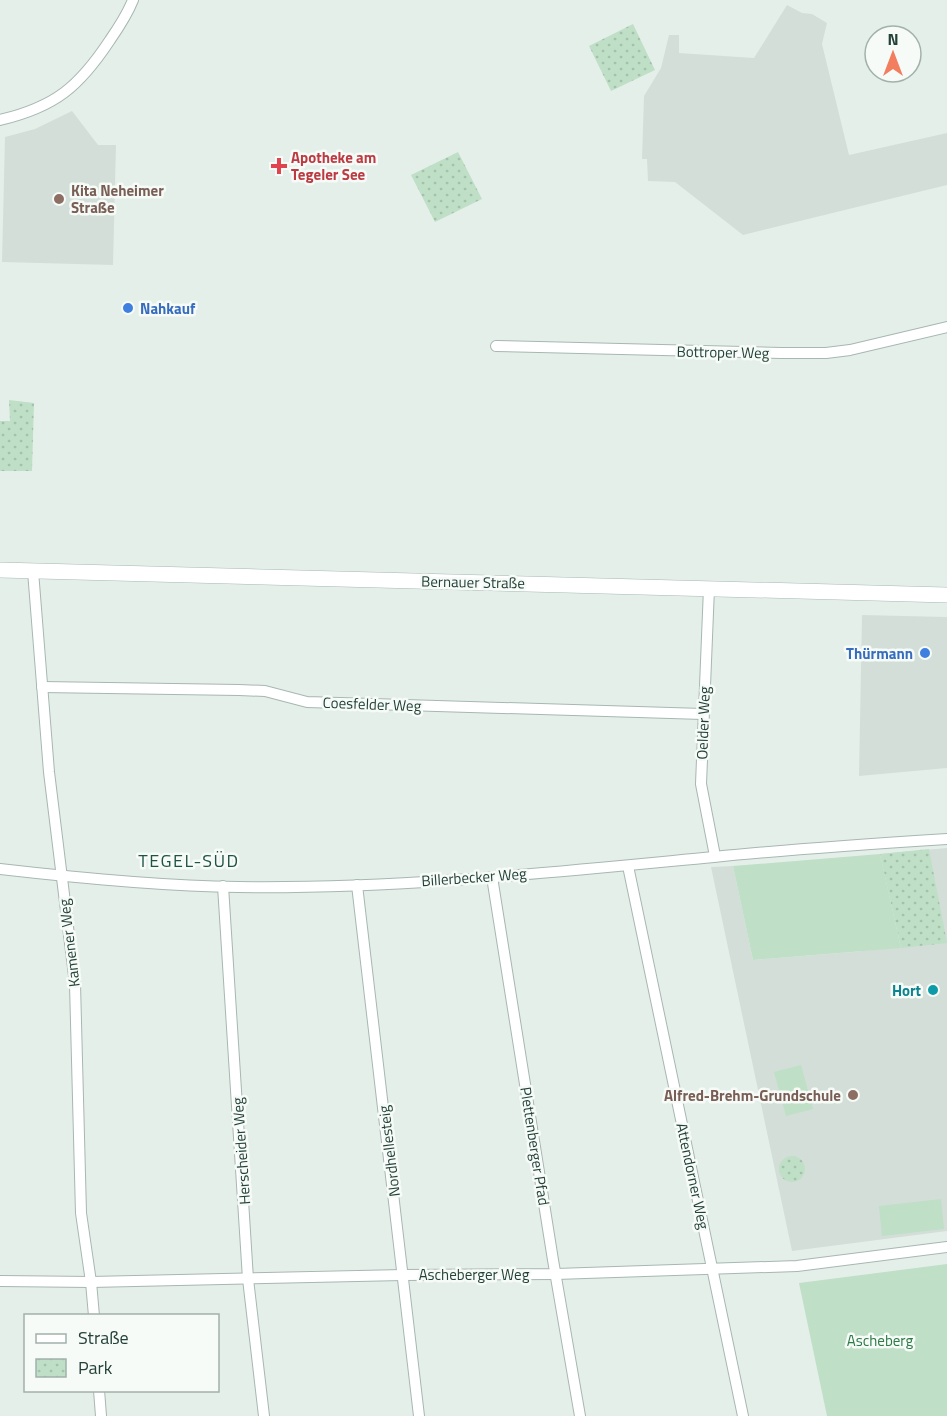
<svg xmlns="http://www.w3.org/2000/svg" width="947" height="1416" font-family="'Titillium Web',sans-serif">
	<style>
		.built { fill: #d3ded9 }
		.park { fill: url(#park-dots) }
		.garden { fill: #bfdfc6 }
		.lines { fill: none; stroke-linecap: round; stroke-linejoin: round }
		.street-casing { stroke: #a7b7b1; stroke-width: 12 }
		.secondary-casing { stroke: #a4bab2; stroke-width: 16 }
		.street { stroke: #fff; stroke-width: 10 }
		.secondary { stroke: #fff; stroke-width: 15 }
		.health-dot { fill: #e0444e; stroke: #f6fbf8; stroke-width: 2 }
		.education-dot { fill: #8d6e63; stroke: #f6fbf8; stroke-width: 2 }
		.shop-dot { fill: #3f7fe0; stroke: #f6fbf8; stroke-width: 2 }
		.culture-dot { fill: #0f9aa8; stroke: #f6fbf8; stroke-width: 2 }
		.labels { text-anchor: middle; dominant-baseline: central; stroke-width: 5; stroke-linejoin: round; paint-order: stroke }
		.health-label { font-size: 15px; font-weight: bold; fill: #be3a42; stroke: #f6fbf8; text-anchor: start }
		.education-label { font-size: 15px; font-weight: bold; fill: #785e54; stroke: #f6fbf8; text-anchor: start }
		.shop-label { font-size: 15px; font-weight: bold; fill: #366cbe; stroke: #f6fbf8; text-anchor: start }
		.street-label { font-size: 15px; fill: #244138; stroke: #f6fbf8 }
		.culture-label { font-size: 15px; font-weight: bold; fill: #0d838f; stroke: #f6fbf8; text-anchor: end }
		.park-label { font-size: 15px; fill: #2d7947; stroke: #f6fbf8 }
		.quarter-label { font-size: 18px; letter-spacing: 1.5px; fill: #1f5445; stroke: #f6fbf8 }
	</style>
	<defs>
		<pattern id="park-dots" width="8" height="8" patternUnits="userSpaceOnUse" patternTransform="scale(1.5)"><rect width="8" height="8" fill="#bfdfc6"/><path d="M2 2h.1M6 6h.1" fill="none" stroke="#a4c1ab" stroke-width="1.8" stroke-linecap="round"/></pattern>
	</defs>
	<rect width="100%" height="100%" fill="#e5efea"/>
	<g class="built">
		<path d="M787,5L802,13L812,14L827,23L822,44L849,155L947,133V185L743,235L675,182L648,181L647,159H642L644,96L661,68L669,35H679V53L754,58Z"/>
		<path d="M72,111L98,145H116L113,265L2,262L5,137L35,129Z"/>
		<path d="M862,615L947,617V768L859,776Z"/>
		<path d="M947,848V1231L792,1251L711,867L733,866L753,960L853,952L901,947L880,854Z"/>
	</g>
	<g class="park">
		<path d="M633,24L655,70L611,91L589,46Z"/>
		<path d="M458,152L482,199L435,222L411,175Z"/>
		<path d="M9,400L34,403L32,471H0V421H10Z"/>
		<path d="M929,849L947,943L901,948L880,854Z"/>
		<circle cx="792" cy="1169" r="13"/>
	</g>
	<g class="garden">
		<path d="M880,854L901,948L753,960L733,866Z"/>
		<path d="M801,1065L813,1109L786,1116L774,1072Z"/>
		<path d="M941,1199L944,1229L882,1236L879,1206Z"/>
		<path d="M947,1264V1416H827L799,1283Z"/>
	</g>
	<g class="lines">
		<g class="street-casing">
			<g id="street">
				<path d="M0,120C55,107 79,87 110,40C119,27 127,15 133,0"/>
				<path d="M496,346L781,353H826L850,350L947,327"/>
				<path d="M33,571L49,772L75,984L81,1213L91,1282L94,1316"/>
				<path d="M709,588L701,784L715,856"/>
				<path d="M42,687L239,690L265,691L307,702L703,714"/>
				<path d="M628,866L743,1416"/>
				<path d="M0,869C79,878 159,886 238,887C397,889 556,872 714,857C791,849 869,844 947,839"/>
				<path d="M492,877L553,1260L580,1416"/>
				<path d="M357,885L419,1416"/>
				<path d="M223,886L248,1279L264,1416"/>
				<path d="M0,1281L91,1282L403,1275L556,1274L797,1266L947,1247"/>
				<path d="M99,1390L101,1416"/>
			</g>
		</g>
		<g class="secondary-casing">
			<path id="secondary" d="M0,570L947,595"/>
		</g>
		<use href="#street" class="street"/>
		<use href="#secondary" class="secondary"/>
	</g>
	<path class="health-dot" d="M276 157h6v6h6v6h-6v6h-6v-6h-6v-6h6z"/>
	<g class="education-dot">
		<circle cx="59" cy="199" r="6"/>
		<circle cx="853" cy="1095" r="6"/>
	</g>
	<g class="shop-dot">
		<circle cx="128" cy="308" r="6"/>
		<circle cx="925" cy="653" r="6"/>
	</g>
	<circle class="culture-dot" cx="933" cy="990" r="6"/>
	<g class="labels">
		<g class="health-label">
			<text x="291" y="157">Apotheke am<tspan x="291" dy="17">Tegeler See</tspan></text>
		</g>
		<g class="education-label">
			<text x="71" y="190">Kita Neheimer<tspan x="71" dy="17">Straße</tspan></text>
			<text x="841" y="1095" text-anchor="end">Alfred-Brehm-Grundschule</text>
		</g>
		<g class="shop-label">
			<text x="140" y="308">Nahkauf</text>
			<text x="913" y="653" text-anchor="end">Thürmann</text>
		</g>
		<g class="street-label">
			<text transform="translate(723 352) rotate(1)">Bottroper Weg</text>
			<text transform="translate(473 582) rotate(1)">Bernauer Straße</text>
			<text transform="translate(372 704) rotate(2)">Coesfelder Weg</text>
			<text transform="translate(703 723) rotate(-88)">Oelder Weg</text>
			<text transform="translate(474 877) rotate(-4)">Billerbecker Weg</text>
			<text transform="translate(69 943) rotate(-97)">Kamener Weg</text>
			<text transform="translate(535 1146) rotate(81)">Plettenberger Pfad</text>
			<text transform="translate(241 1151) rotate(-94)">Herscheider Weg</text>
			<text transform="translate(389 1151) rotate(-97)">Nordhellesteig</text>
			<text transform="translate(693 1176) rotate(78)">Attendorner Weg</text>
			<text x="474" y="1274">Ascheberger Weg</text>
		</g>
		<g class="culture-label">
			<text x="921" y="990">Hort</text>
		</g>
		<g class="park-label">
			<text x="880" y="1340">Ascheberg</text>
		</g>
		<g class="quarter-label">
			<text x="189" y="860">TEGEL-SÜD</text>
		</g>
	</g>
	<rect x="24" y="1314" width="195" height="78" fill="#f6fbf8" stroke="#a2b1ab" stroke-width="1.5"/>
	<rect x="36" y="1334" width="30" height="9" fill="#ffffff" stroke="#a2b1ab" stroke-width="1.5"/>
	<text x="78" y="1344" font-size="18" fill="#244138">Straße</text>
	<rect x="36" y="1359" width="30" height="18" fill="url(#park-dots)" stroke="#a2b1ab" stroke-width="1.5"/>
	<text x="78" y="1374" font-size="18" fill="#244138">Park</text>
	<g transform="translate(893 54)"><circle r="28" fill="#f6fbf8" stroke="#a2b1ab" stroke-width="1.5"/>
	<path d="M0-4.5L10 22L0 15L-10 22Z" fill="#f37d5f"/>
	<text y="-9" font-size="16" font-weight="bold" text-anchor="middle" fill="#244138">N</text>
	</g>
</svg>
